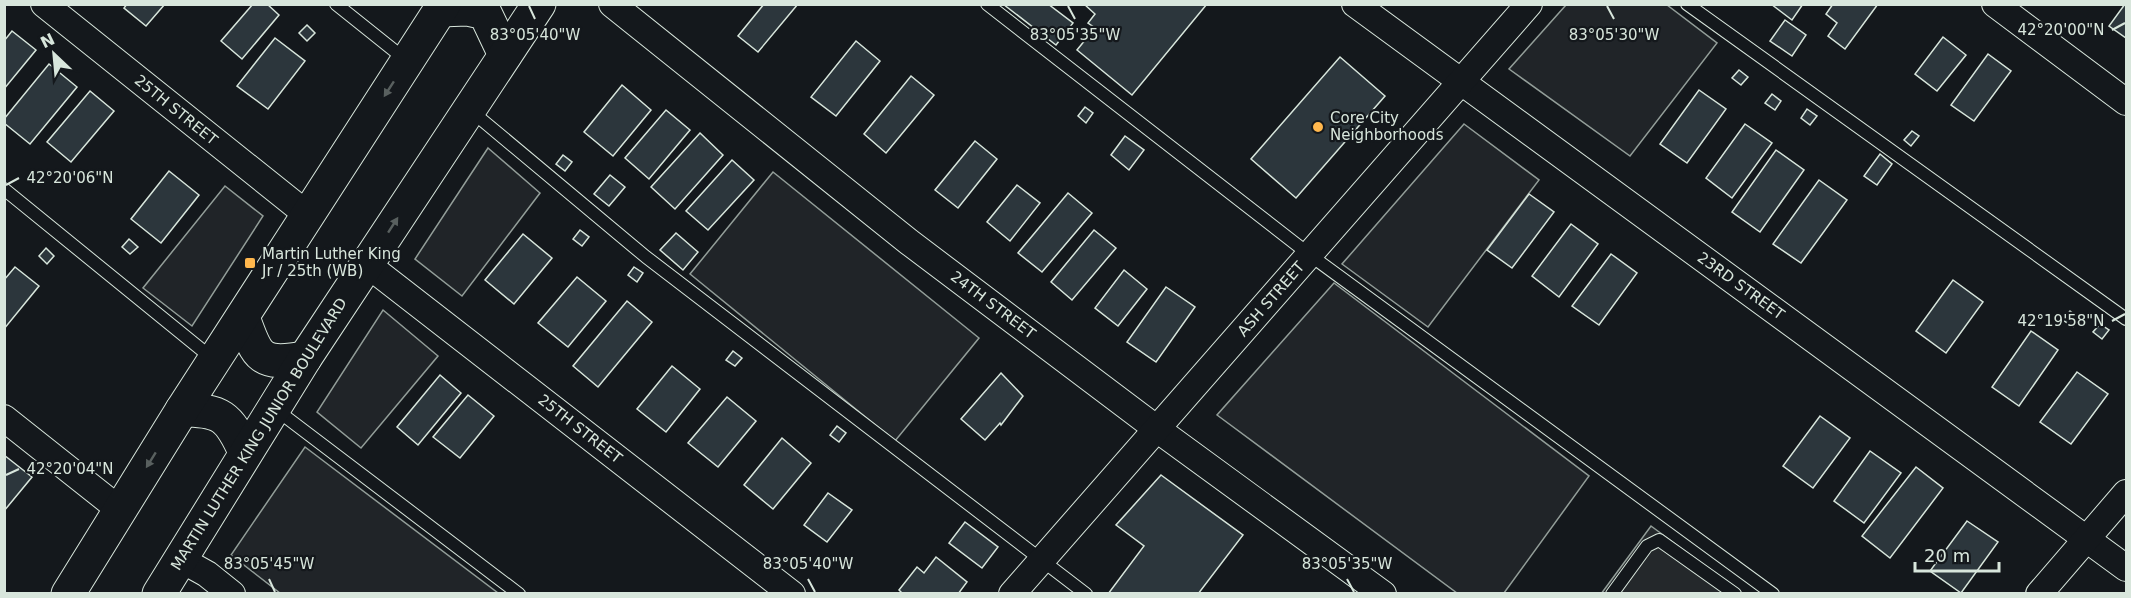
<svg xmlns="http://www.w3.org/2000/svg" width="2131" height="598" font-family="'DejaVu Sans',sans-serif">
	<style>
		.green { fill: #202428; stroke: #939e99; stroke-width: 1.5 }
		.parking { fill: #24282b; stroke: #939e99; stroke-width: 1.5 }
		.building { fill: #2c363c; stroke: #d8e6dc; stroke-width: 1.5 }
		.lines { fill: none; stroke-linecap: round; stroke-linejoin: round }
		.lane-casing { stroke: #d8e6dc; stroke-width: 14 }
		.street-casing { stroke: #d8e6dc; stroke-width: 28 }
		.secondary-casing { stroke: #d8e6dc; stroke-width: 35 }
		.lane { stroke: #14181c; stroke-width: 12 }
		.street { stroke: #14181c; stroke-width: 26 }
		.secondary { stroke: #14181c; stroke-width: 33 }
		.oneway { fill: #59605f }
		.ticks { fill: none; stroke: #d8e6dc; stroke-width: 2 }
		.poi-dot { fill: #ffb74d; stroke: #14181c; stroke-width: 2 }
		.labels { text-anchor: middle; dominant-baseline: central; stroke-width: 4.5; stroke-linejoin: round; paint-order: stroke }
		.street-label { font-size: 15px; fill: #d8e6dc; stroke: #14181c }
		.poi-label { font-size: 15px; fill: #d8e6dc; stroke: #14181c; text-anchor: start }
		.ticks-label { font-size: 15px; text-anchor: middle; fill: #d8e6dc; stroke: #14181c; stroke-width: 4.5; stroke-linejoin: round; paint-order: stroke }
	</style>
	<rect width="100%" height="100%" fill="#14181c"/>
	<g class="green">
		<path d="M1566,5H1667L1717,43L1630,156L1509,69Z"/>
		<path d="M1464,124L1539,180L1428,327L1342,264Z"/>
		<path d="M488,148L540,193L462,296L415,259Z"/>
		<path d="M773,172L979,338L895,441L690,274Z"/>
		<path d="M225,186L263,216L192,326L143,288Z"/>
		<path d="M1334,283L1589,476L1504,593H1457L1217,415Z"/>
		<path d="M383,310L438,356L361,448L317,412Z"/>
		<path d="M305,447L498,593H280L231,555Z"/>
	</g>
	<path class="parking" d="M1651,526L1742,593L1601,594Z"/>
	<g class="building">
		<path d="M127,4H165L146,26L124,8Z"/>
		<path d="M253,4H267L279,15L242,59L221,41Z"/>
		<path d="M764,4H798L758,52L738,36Z"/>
		<path d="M1003,4H1048L1073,23L1056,45Z"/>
		<path d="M1084,4H1207L1132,95L1077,50L1095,28L1088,23L1095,14Z"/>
		<path d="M1771,4H1803L1792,20Z"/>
		<path d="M1833,4H1878L1845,49L1828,36L1837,23L1826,14Z"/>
		<path d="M2125,4H2126V38L2109,26Z"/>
		<path d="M1785,20L1806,35L1792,56L1770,41Z"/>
		<path d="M307,25L315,33L307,41L299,33Z"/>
		<path d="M12,31L36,50L4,89V41Z"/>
		<path d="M1943,37L1966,55L1937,91L1915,74Z"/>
		<path d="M275,38L305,61L268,109L237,86Z"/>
		<path d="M856,41L880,61L836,116L811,97Z"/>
		<path d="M1988,54L2011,71L1974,121L1951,105Z"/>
		<path d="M1340,57L1385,96L1296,198L1251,159Z"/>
		<path d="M49,64L77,87L30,144L4,123V119Z"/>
		<path d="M1739,70L1748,77L1741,85L1732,78Z"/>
		<path d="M911,76L934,95L886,153L864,134Z"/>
		<path d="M622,85L651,110L613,156L584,132Z"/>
		<path d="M1699,90L1726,109L1687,163L1660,144Z"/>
		<path d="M90,91L114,111L71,162L47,142Z"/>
		<path d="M1772,94L1781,101L1775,110L1765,103Z"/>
		<path d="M1085,107L1093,113L1086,123L1078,116Z"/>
		<path d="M1807,109L1817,116L1810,125L1801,118Z"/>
		<path d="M666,110L690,130L649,179L625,158Z"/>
		<path d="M1745,124L1772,143L1732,198L1706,178Z"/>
		<path d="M1912,131L1919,136L1911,146L1904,140Z"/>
		<path d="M700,133L723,155L675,209L651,187Z"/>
		<path d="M1125,136L1144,150L1129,170L1111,155Z"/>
		<path d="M975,141L997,159L958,208L935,190Z"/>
		<path d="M1776,150L1804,170L1760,232L1732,212Z"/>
		<path d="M1880,154L1892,164L1877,185L1864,176Z"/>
		<path d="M563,155L572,162L565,171L556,164Z"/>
		<path d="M732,160L754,180L708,230L686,211Z"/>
		<path d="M169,171L199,195L161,243L131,219Z"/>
		<path d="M610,175L625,187L609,206L594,194Z"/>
		<path d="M1819,180L1847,200L1801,263L1773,244Z"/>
		<path d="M1017,185L1040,203L1010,241L987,222Z"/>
		<path d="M1068,193L1092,213L1042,272L1018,253Z"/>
		<path d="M1529,194L1554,212L1512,268L1487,250Z"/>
		<path d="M1571,224L1598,244L1559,297L1532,276Z"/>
		<path d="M580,230L589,237L582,246L573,239Z"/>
		<path d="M1094,230L1116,248L1072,300L1051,282Z"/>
		<path d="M676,233L698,252L683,270L660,250Z"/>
		<path d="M523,234L552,258L514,304L485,280Z"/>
		<path d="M129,239L138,247L130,254L122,247Z"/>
		<path d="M46,248L54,256L47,264L39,256Z"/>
		<path d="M1611,254L1637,273L1599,325L1572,306Z"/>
		<path d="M15,267L39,286L4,329V280Z"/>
		<path d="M634,267L643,273L637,282L628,275Z"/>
		<path d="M1124,270L1147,289L1118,326L1095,308Z"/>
		<path d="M577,277L606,301L568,347L538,323Z"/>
		<path d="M1953,280L1983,302L1946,353L1916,331Z"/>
		<path d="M1166,287L1195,307L1156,362L1127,342Z"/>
		<path d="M627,301L652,322L598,387L573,366Z"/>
		<path d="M2070,311L2079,318L2073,327L2063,320Z"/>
		<path d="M2100,324L2109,330L2102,339L2093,332Z"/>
		<path d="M2031,331L2058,350L2019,406L1992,387Z"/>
		<path d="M733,351L742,358L735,366L726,360Z"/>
		<path d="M672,366L700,389L666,432L637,409Z"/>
		<path d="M2077,372L2108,394L2071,444L2040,422Z"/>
		<path d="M1001,373L1023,396L1001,425L1000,423L985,440L961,419Z"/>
		<path d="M440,375L461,393L418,445L397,427Z"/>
		<path d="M468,395L494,416L460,458L433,437Z"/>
		<path d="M727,397L756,421L718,467L688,443Z"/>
		<path d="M1820,416L1850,438L1813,488L1783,466Z"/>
		<path d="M837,426L846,433L839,442L830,435Z"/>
		<path d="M782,438L811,463L773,509L744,485Z"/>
		<path d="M1870,451L1901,473L1864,523L1834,501Z"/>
		<path d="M4,455L32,477L4,511Z"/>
		<path d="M1916,467L1943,488L1890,558L1862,536Z"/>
		<path d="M1161,475L1243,535L1198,594H1108L1144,546L1116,525Z"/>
		<path d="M828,493L852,510L827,542L804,525Z"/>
		<path d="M1967,521L1998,542L1961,593L1930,571Z"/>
		<path d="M965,522L998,547L982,568L949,543Z"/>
		<path d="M936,557L967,582L958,594H903L899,590L917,567L924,573Z"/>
	</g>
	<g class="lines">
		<g class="lane-casing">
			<g id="lane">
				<path d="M336,4L406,60"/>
				<path d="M987,4L1310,255L1773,594"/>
				<path d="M1687,4L2126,319"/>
				<path d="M470,110L646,257L1086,594"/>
				<path d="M4,189L213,359"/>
				<path d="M274,408L519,594"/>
				<path d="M1612,594L1647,546L1659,540L1735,594"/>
			</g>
		</g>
		<g class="street-casing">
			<g id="street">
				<path d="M44,4L309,216"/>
				<path d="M612,4L909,242L1157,429L1383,594"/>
				<path d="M1355,4L2126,568"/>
				<path d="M1995,4L2126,102"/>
				<path d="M368,265L792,594"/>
				<path d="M4,418L120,510"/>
				<path d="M180,559L207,574L232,594"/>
				<path d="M1012,594L1529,4"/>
				<path d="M2039,594L2126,493"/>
			</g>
		</g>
		<g class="secondary-casing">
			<g id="secondary">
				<path d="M440,10L467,9L485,13L505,55"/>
				<path d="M243,317C257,357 259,366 305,358"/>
				<path d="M182,410C221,410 229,416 245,452"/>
				<path d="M68,594L182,410L444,4"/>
				<path d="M159,594L305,358L539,4"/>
			</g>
		</g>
		<use href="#lane" class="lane"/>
		<use href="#street" class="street"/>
		<use href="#secondary" class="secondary"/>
	</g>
	<defs><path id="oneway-solid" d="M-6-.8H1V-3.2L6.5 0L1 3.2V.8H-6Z" transform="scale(1.5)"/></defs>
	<g class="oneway">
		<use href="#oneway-solid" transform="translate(389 89) rotate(123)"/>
		<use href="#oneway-solid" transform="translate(393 225) rotate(-57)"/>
		<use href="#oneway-solid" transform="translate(151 460) rotate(122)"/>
	</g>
	<path class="ticks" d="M529,6L535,19M1068,6L1075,19M1607,6L1614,19M2112,30L2125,23M6,185L19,178M2112,321L2125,314M6,475L19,469M269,579L275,592M808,579L815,592M1347,579L1354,592"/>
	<g class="poi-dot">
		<circle cx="1318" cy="127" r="6"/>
		<rect x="244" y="257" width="12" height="12" rx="3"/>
	</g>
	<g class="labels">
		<g class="street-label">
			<text transform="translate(176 110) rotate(39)">25TH STREET</text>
			<text transform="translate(1741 286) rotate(36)">23RD STREET</text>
			<text transform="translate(1271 299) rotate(-49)">ASH STREET</text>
			<text transform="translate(993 305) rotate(37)">24TH STREET</text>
			<text transform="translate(580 429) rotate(38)">25TH STREET</text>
			<text transform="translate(259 434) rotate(-58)">MARTIN LUTHER KING JUNIOR BOULEVARD</text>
		</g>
		<g class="poi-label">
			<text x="1330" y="118">Core City<tspan x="1330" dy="17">Neighborhoods</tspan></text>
			<text x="262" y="254">Martin Luther King<tspan x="262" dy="17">Jr / 25th (WB)</tspan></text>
		</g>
	</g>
	<g class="ticks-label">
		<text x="2061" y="35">42°20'00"N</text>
		<text x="535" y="40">83°05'40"W</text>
		<text x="1075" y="40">83°05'35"W</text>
		<text x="1614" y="40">83°05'30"W</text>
		<text x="70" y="183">42°20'06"N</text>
		<text x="2061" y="326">42°19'58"N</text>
		<text x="70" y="474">42°20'04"N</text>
		<text x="269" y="569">83°05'45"W</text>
		<text x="808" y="569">83°05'40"W</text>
		<text x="1347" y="569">83°05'35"W</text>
	</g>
	<rect width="2131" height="598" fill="none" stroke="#d8e6dc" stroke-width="12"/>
	<g transform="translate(54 54) rotate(334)" stroke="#14181c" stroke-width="4.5" paint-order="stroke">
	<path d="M0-4.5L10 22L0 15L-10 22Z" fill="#d8e6dc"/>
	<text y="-9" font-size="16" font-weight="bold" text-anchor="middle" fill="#d8e6dc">N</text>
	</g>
	<path d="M1915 562v9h84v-9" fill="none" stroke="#d8e6dc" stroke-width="3"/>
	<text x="1924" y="562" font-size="18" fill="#d8e6dc" stroke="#14181c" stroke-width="4.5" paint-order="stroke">20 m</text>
</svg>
